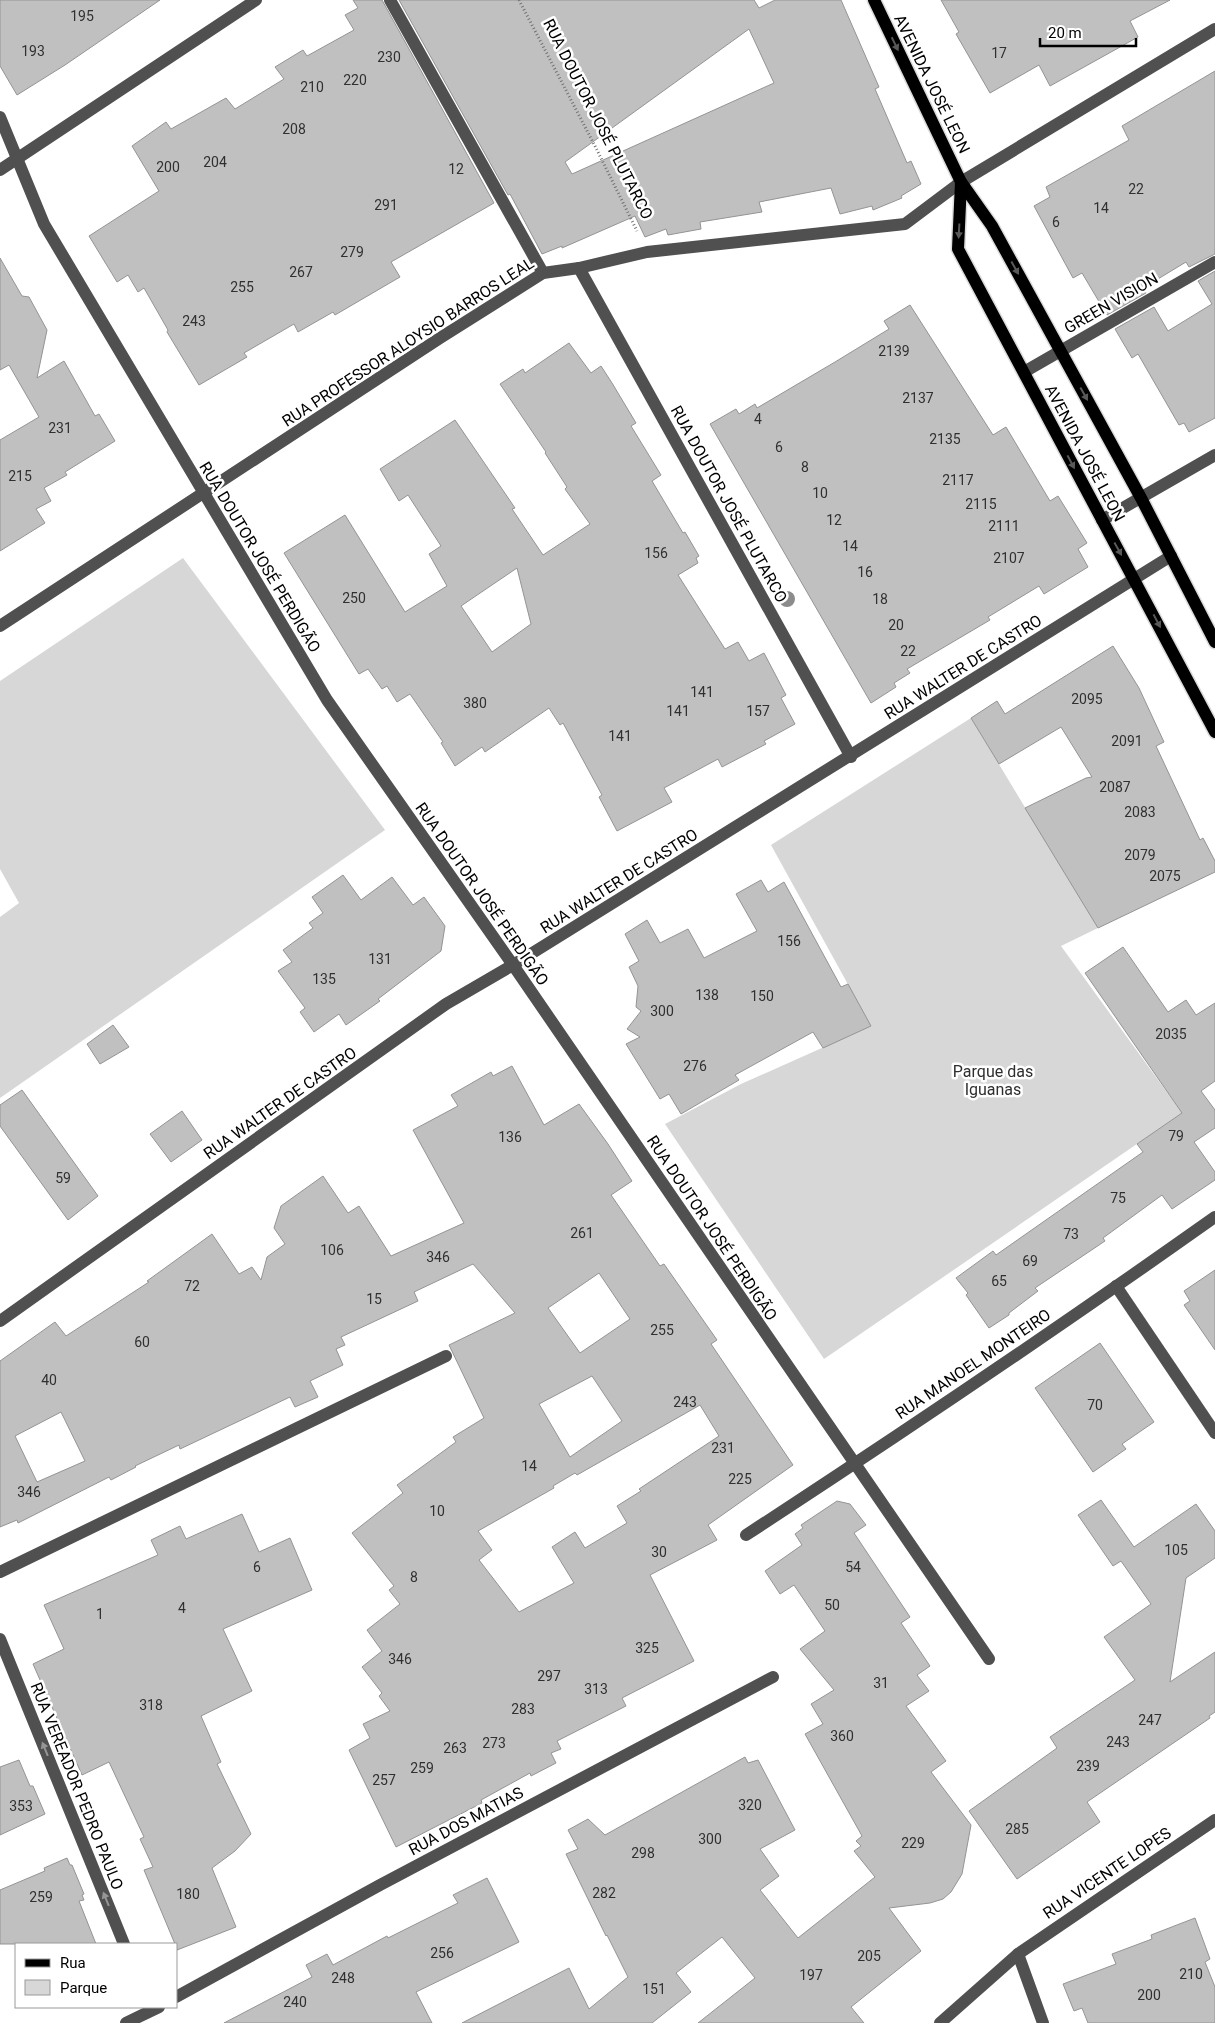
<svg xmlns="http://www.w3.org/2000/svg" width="1215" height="2023" font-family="Roboto,sans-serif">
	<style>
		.green { fill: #d7d7d7 }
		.building { fill: #c0c0c0; stroke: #949494; fill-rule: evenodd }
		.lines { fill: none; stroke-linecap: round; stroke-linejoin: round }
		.major-casing { stroke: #dbdbdb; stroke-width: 15 }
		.path { stroke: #727272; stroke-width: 3; stroke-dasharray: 1 2.5; stroke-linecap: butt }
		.minor { stroke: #505050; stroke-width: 12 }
		.major { stroke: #000; stroke-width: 12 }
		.tree { fill: #8c8c8c }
		.oneway { fill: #595959 }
		.oneway2 { fill: #969696 }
		.labels { text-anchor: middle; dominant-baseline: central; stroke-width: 5; stroke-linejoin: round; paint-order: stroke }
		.number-label { font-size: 14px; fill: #303030 }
		.street-label { font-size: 16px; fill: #000; stroke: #fff }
		.park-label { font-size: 16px; fill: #2e2e2e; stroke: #fff }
	</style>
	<rect width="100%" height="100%" fill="#fff"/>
	<g class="green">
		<path d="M183,558L385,830L0,1098V917L19,903L0,869V681Z"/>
		<path d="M971,718L1098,928L1061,946L1182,1113L824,1359L665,1124L741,1084L871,1026L771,845Z"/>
	</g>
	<g class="building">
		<path d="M0,0H160L65,65L17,95L0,66Z"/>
		<path d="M353,0H382L494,203L391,262L400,277L335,315L333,312L298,332L294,324L244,353L247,357L199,385L167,332L168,330L144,288L138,292L128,275L117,282L89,236L159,191L132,146L166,122L171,129L226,98L235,109L284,79L275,67L303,50L307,56L354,30L345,15L358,8Z"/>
		<path d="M399,0H754L759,8L775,0H841L879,87L875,89L907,163L911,161L921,184L901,196L902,198L873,210L872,206L840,214L831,188L759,202L762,212L700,222L701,229L668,235L666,229L645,237L635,216L562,248V246L542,254L510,194L508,195ZM749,29L774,83L572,174L565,162Z"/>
		<path d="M941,0H1170L1130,21L1138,37L1050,86L1039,65L990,93L956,34L959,32Z"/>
		<path d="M1215,71V254L1189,267L1186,262L1143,288L1146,293L1107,315L1082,273L1073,278L1034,206L1050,197L1046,187L1129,140L1122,126Z"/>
		<path d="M0,258L22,296L29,297L47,330L37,378L64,361L95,416L99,414L115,441L65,472L67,475L44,488L51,501L36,509L45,523L0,551V440L39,417L9,365L0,370Z"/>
		<path d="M1215,271V418L1189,432L1184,423L1179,425L1138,354L1132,358L1115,329L1154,307L1168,331L1212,304L1198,281Z"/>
		<path d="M910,305L993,435L1006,427L1050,501L1058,496L1087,543L1078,549L1088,567L1044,594L1039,586L988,617L990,620L907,669L910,673L894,683L896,687L871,703L710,424L736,409L739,414L755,404L757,408L835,362L889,329L884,321Z"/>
		<path d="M569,343L591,373L601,366L612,383L636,423L631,426L661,475L652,481L683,533L685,532L699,556L696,558L698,563L678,575L725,649L738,642L749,661L764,653L786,695L781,698L795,724L764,741L766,744L722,767L718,759L664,788L672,802L617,831L599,797L602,795L563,723L560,725L549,708L485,752L482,747L455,766L441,743L443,742L410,694L397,702L387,686L382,689L368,669L359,674L284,553L345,515L405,612L447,586L429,554L441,546L408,495L399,501L380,469L455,420L515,508L512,509L543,555L590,524L565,489L567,487L545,453L546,452L500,384L523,369L525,373ZM517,568L531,624L492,652L461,606Z"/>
		<path d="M1113,646L1139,688L1164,742L1156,746L1200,840L1203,838L1215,861V872L1098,928L1025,808L1086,778L1092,777L1061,727L999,764L971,718L997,701L1005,714Z"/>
		<path d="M343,875L361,900L392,877L413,905L424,897L445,926L441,951L378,999L380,1001L346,1025L339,1014L314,1032L300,1012L305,1008L278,971L292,962L283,950L313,928L309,923L323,913L312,897Z"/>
		<path d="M761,880L768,892L784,882L841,987L848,984L871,1026L823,1048L813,1032L735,1075L739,1080L681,1114L669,1094L660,1099L626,1044L640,1037L627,1029L641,1011L636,1007L638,986L629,967L639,961L625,934L647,920L660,943L688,929L704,958L757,931L736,894Z"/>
		<path d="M1123,947L1168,1012L1186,1000L1196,1015L1215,1003V1081L1201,1091L1215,1110V1128L1194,1142L1215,1172V1180L1172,1209L1162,1195L1103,1238L1105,1241L1035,1288L1038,1291L1009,1313V1315L989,1328L966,1295L968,1293L956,1278L993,1251L996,1255L1143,1152L1137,1144L1182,1113L1085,973Z"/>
		<path d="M113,1025L129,1047L100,1064L87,1044Z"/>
		<path d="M512,1066L544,1125L579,1104L608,1144L632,1181L611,1195L660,1266L664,1264L717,1340L711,1344L793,1465L708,1525L717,1540L650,1575L694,1661L622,1698L626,1706L557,1741L561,1749L551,1753L556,1763L531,1776L530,1773L481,1800L482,1803L396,1847L349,1750L370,1738L363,1724L390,1711L379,1696L382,1693L362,1667L382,1651L367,1630L400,1604L389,1590L394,1586L352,1533L403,1493L397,1485L456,1442L453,1437L484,1418L449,1345L515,1313L473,1264L414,1292L418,1301L341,1337L345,1345L336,1349L343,1365L310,1381L318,1397L295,1407L290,1397L180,1449L179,1445L135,1466L136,1467L111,1480L109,1477L18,1523L17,1520L0,1527V1361L55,1322L66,1336L149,1282L147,1281L212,1234L239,1274L252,1267L261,1280L267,1257L285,1244L274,1228L281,1206L323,1176L348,1213L359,1206L391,1256L464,1223L413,1130L458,1106L451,1095L491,1072L493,1076ZM599,1273L630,1319L580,1353L548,1308ZM592,1376L622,1421L570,1457L539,1404ZM700,1405L719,1436L639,1489L641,1491L617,1506L627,1523L585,1548L575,1532L552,1547L574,1583L519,1612L479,1560L492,1550L478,1531L554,1488L553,1486L575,1473L577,1475ZM61,1412L85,1461L37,1482L15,1436Z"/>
		<path d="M22,1090L98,1196L68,1220L0,1126V1105Z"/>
		<path d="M182,1111L202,1140L171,1162L150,1134Z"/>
		<path d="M1215,1270V1350L1184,1305L1190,1301L1184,1291Z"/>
		<path d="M1100,1343L1154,1422L1122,1444L1126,1449L1093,1472L1035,1388Z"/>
		<path d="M1101,1500L1134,1547L1196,1504L1215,1531V1558L1186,1578L1170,1682L1215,1652V1712L1209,1716L1210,1718L1087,1802L1100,1822L1017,1879L969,1811L1057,1748L1050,1737L1135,1680L1104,1637L1151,1604L1121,1561L1113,1566L1078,1515Z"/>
		<path d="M837,1501L850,1504L866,1525L854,1533L910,1617L901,1623L930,1666L917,1675L929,1691L906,1706L946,1761L931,1772L971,1825L962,1874L951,1892L943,1899L930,1903L889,1908L921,1951L851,2007L864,2023H698L755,1978L722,1937L676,1973L691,1992L652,2023H462L569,1968L589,2009L628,1977L607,1935L606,1936L566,1854L578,1849L568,1830L588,1819L605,1835L745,1757L748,1763L758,1760L795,1830L760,1849L779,1876L760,1890L798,1938L875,1877L854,1851L861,1846L856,1841L862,1836L805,1734L823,1724L811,1704L834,1690L800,1649L825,1631L794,1585L780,1594L765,1571L802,1545L795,1534L803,1528L801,1525Z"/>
		<path d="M242,1514L259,1552L290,1538L312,1590L223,1629L252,1691L201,1716L221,1762L217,1764L251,1834L235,1851L212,1868L236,1927L177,1950L176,1944H175L144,1870L153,1867L140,1839L144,1837L109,1762L82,1775L33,1664L64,1649L44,1605L158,1555L151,1540L180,1526L186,1539Z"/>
		<path d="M19,1760L30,1786H33L45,1814L0,1835V1767Z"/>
		<path d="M67,1858L70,1865H72L84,1894L82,1895L84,1900L79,1901L96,1944H0V1890L45,1871L44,1868Z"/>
		<path d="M487,1878L519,1942L416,1992L432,2023H224L312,1977L306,1965L327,1954L333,1965L387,1936L388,1938L458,1903L453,1895Z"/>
		<path d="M1195,1918L1210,1959L1205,1962L1215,1987V2023H1088L1082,2008L1074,2011L1063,1984L1116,1964L1112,1954L1152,1939L1151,1935Z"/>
	</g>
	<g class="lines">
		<g class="major-casing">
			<g id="major">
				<path d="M874,0L961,182L992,226L1141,498L1215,642"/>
				<path d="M961,182L958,249L1215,732"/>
			</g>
		</g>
		<path class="path" d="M519,0L596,148L637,231"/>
		<g class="minor">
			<path d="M390,0L543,273"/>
			<path d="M0,117L44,224L327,700L513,965L989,1659"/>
			<path d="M0,170L256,0"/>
			<path d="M579,268L851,757"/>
			<path d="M1024,372L1215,262"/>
			<path d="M1102,520L1215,455"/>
			<path d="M0,626L440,338L543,273L579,268L647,252L905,224L961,182L1215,29"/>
			<path d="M1116,1286L1215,1433"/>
			<path d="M0,1321L446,1004L513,965L1171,556"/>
			<path d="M746,1535C904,1432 1061,1326 1215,1217"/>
			<path d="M0,1572L446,1356"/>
			<path d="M0,1639L124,1944"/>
			<path d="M1018,1954L1043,2023"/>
			<path d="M176,1997L380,1885L773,1677"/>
			<path d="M126,2023L159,2007"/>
			<path d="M940,2023L1018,1954L1215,1820"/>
		</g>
		<use href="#major" class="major"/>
	</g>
	<circle class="tree" cx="787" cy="599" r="8"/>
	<defs><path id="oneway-solid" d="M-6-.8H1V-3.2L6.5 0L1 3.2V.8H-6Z" transform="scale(1.25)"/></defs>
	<g class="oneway">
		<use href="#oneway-solid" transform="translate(895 44) rotate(64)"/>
		<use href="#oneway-solid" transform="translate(959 231) rotate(93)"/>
		<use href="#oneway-solid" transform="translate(1015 268) rotate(61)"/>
		<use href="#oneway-solid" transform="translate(1084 394) rotate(61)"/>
		<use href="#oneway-solid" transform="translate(1071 462) rotate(62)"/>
		<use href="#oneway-solid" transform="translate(1118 549) rotate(61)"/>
		<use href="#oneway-solid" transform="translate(1157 621) rotate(62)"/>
	</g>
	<g class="oneway2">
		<use href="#oneway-solid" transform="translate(45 1749) rotate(-112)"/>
		<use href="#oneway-solid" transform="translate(106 1899) rotate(-112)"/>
	</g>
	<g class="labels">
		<g class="number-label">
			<text x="82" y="16">195</text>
			<text x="33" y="51">193</text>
			<text x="999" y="53">17</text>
			<text x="389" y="57">230</text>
			<text x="355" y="80">220</text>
			<text x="312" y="87">210</text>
			<text x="294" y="129">208</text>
			<text x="215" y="162">204</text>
			<text x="168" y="167">200</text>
			<text x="456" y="169">12</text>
			<text x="1136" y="189">22</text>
			<text x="386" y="205">291</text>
			<text x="1101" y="208">14</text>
			<text x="1056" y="222">6</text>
			<text x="352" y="252">279</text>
			<text x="301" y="272">267</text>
			<text x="242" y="287">255</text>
			<text x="194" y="321">243</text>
			<text x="894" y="351">2139</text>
			<text x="918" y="398">2137</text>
			<text x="758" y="419">4</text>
			<text x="60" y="428">231</text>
			<text x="945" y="439">2135</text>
			<text x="779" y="447">6</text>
			<text x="805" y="467">8</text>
			<text x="20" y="476">215</text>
			<text x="958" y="480">2117</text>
			<text x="820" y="493">10</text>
			<text x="981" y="504">2115</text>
			<text x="834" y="520">12</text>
			<text x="1004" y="526">2111</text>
			<text x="850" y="546">14</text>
			<text x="656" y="553">156</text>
			<text x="1009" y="558">2107</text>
			<text x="865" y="572">16</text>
			<text x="354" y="598">250</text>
			<text x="880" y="599">18</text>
			<text x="896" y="625">20</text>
			<text x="908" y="651">22</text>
			<text x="702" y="692">141</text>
			<text x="1087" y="699">2095</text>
			<text x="475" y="703">380</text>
			<text x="678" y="711">141</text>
			<text x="758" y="711">157</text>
			<text x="620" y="736">141</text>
			<text x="1127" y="741">2091</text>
			<text x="1115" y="787">2087</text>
			<text x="1140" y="812">2083</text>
			<text x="1140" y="855">2079</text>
			<text x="1165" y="876">2075</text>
			<text x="789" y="941">156</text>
			<text x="380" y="959">131</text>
			<text x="324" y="979">135</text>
			<text x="707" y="995">138</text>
			<text x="762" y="996">150</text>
			<text x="662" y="1011">300</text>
			<text x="1171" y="1034">2035</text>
			<text x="695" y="1066">276</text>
			<text x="1176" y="1136">79</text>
			<text x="510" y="1137">136</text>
			<text x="63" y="1178">59</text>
			<text x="1118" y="1198">75</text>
			<text x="582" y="1233">261</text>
			<text x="1071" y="1234">73</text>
			<text x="332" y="1250">106</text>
			<text x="438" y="1257">346</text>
			<text x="1030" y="1261">69</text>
			<text x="999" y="1281">65</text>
			<text x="192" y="1286">72</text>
			<text x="374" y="1299">15</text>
			<text x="662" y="1330">255</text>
			<text x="142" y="1342">60</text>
			<text x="49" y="1380">40</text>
			<text x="685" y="1402">243</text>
			<text x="1095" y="1405">70</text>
			<text x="723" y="1448">231</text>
			<text x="529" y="1466">14</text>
			<text x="740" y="1479">225</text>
			<text x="29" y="1492">346</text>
			<text x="437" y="1511">10</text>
			<text x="1176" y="1550">105</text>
			<text x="659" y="1552">30</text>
			<text x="257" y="1567">6</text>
			<text x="853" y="1567">54</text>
			<text x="414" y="1577">8</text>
			<text x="832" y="1605">50</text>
			<text x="182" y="1608">4</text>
			<text x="100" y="1614">1</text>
			<text x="647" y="1648">325</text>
			<text x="400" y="1659">346</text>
			<text x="549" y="1676">297</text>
			<text x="881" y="1683">31</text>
			<text x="596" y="1689">313</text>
			<text x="151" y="1705">318</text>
			<text x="523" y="1709">283</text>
			<text x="1150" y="1720">247</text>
			<text x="842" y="1736">360</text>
			<text x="1118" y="1742">243</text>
			<text x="494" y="1743">273</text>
			<text x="455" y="1748">263</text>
			<text x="1088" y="1766">239</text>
			<text x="422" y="1768">259</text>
			<text x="384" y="1780">257</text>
			<text x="750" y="1805">320</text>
			<text x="21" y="1806">353</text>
			<text x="1017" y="1829">285</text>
			<text x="710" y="1839">300</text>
			<text x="913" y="1843">229</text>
			<text x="643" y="1853">298</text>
			<text x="604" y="1893">282</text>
			<text x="188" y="1894">180</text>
			<text x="41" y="1897">259</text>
			<text x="442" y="1953">256</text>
			<text x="869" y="1956">205</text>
			<text x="1191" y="1974">210</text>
			<text x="811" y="1975">197</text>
			<text x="343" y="1978">248</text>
			<text x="654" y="1989">151</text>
			<text x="1149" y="1995">200</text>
			<text x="295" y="2002">240</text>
		</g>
		<g class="street-label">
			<text transform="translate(932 84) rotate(64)">AVENIDA JOSÉ LEON</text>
			<text transform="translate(598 119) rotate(63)">RUA DOUTOR JOSÉ PLUTARCO</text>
			<text transform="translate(1111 303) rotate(-30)">GREEN VISION</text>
			<text transform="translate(408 342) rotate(-33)">RUA PROFESSOR ALOYSIO BARROS LEAL</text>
			<text transform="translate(1085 453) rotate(62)">AVENIDA JOSÉ LEON</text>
			<text transform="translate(729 504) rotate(61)">RUA DOUTOR JOSÉ PLUTARCO</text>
			<text transform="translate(260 557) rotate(59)">RUA DOUTOR JOSÉ PERDIGÃO</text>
			<text transform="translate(963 667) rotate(-32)">RUA WALTER DE CASTRO</text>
			<text transform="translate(619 881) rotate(-32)">RUA WALTER DE CASTRO</text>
			<text transform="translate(482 894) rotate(55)">RUA DOUTOR JOSÉ PERDIGÃO</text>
			<text transform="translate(280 1103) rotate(-35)">RUA WALTER DE CASTRO</text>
			<text transform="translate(712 1228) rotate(56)">RUA DOUTOR JOSÉ PERDIGÃO</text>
			<text transform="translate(973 1364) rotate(-34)">RUA MANOEL MONTEIRO</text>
			<text transform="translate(77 1786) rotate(68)">RUA VEREADOR PEDRO PAULO</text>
			<text transform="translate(466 1821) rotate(-28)">RUA DOS MATIAS</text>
			<text transform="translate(1107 1873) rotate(-34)">RUA VICENTE LOPES</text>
		</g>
		<g class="park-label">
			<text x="993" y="1071">Parque das<tspan x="993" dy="18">Iguanas</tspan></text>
		</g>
	</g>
	<rect x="15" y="1943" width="162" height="65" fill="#ffffff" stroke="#999999"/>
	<rect x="25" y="1959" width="25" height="8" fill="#000000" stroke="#999999"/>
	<text x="60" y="1968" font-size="15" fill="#000000">Rua</text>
	<rect x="25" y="1980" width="25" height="15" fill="#d7d7d7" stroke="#999999"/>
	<text x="60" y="1993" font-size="15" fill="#000000">Parque</text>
	<path d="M1040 38v8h96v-8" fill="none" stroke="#000000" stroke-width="2.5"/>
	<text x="1048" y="38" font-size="15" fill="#000000" stroke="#ffffff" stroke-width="4" paint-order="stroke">20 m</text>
</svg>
